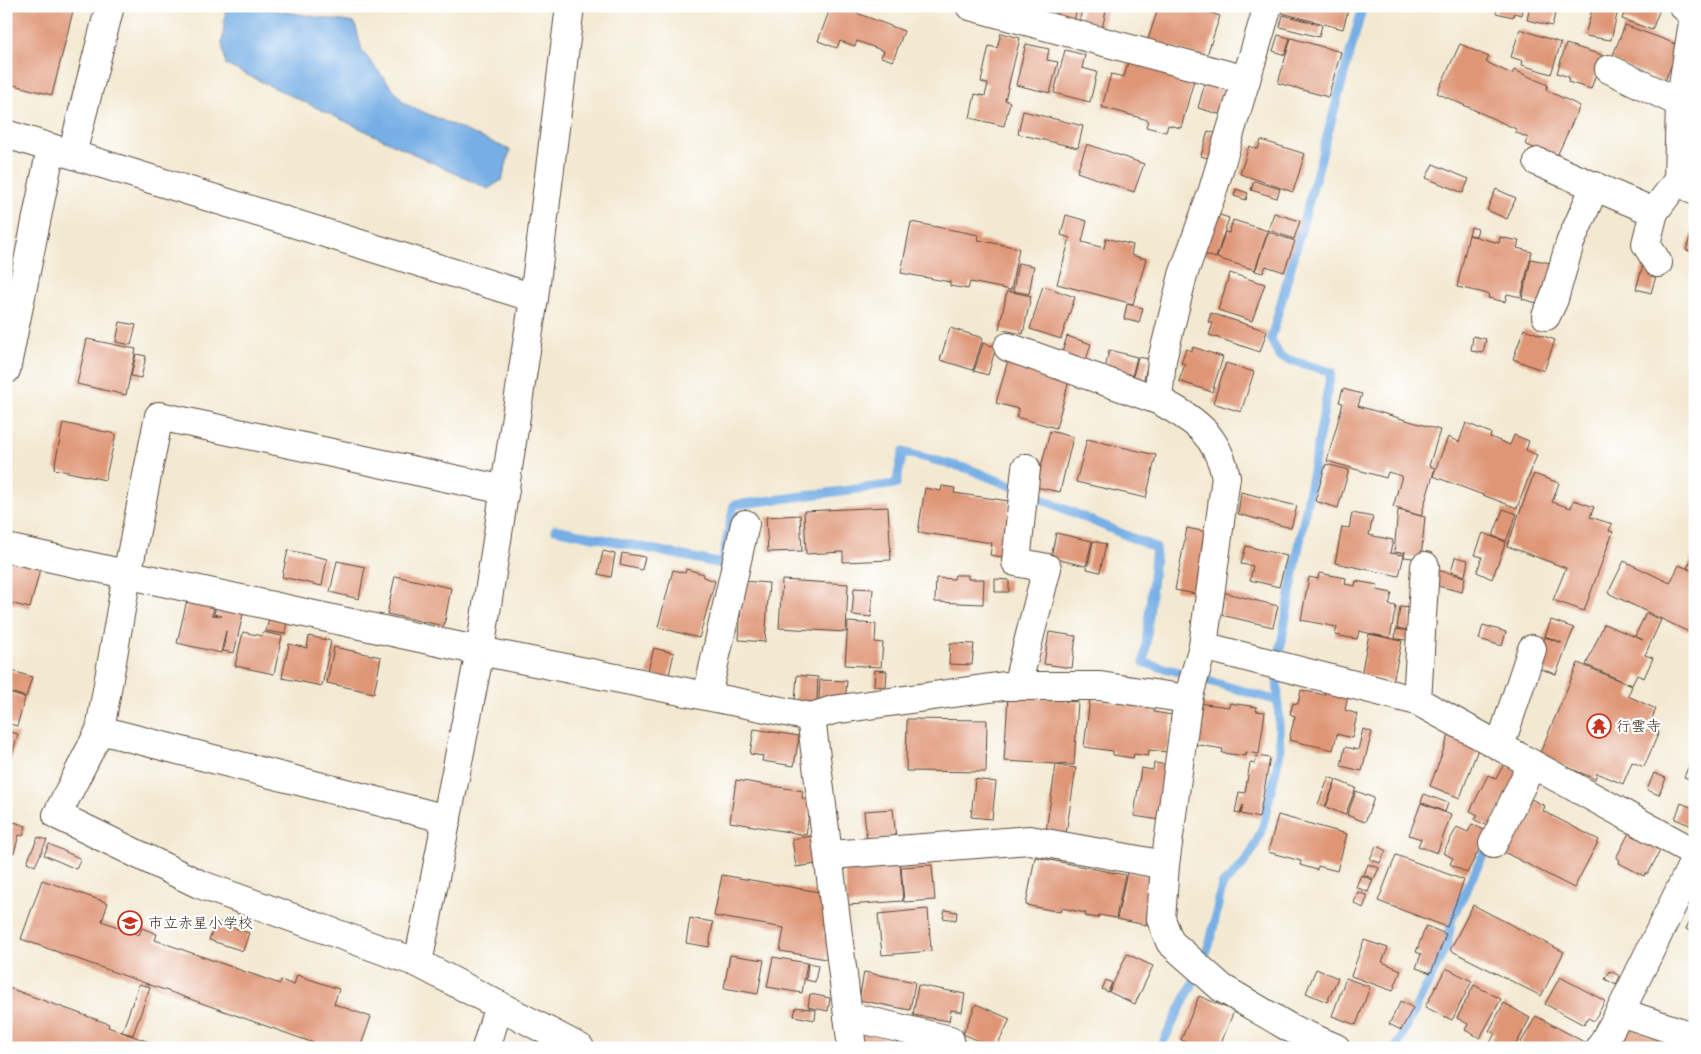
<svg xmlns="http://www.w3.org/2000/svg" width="1701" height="1054" font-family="Sriracha,'Klee One',sans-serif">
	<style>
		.water { fill: #76aee5; stroke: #586c82 }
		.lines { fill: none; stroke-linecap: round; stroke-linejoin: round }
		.stream { stroke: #76aee5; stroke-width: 9 }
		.building { fill: #df9677 }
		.minor-casing { stroke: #574739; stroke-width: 30 }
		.minor { stroke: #fff; stroke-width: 28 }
		.labels { text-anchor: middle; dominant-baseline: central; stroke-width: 4.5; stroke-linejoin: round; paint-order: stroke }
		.poi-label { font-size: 15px; fill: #3b2a1e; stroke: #fff; text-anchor: start }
	</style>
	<rect width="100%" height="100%" fill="#fff"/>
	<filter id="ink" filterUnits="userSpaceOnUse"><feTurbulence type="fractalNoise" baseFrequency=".02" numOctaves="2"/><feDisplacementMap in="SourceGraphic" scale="10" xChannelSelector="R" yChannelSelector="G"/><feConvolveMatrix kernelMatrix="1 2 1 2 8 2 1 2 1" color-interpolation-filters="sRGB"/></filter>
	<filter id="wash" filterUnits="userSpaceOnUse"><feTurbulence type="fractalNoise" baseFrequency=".0096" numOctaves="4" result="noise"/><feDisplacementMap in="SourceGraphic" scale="20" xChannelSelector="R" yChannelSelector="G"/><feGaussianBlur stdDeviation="1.12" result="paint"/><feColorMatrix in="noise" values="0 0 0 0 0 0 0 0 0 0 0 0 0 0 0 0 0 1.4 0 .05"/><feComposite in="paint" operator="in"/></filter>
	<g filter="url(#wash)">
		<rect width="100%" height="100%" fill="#f3e9d2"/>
		<path class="water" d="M226,6H249L355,23L362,51L405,104L510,150L502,180L488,189L226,65L222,43Z"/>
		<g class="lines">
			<g class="stream">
				<path d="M1032,495L1156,548L1144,663L1183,673"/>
				<path d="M555,529L722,564L734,505L896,484L903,452L969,469L1016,488"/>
				<path d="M1279,655L1331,372L1280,357L1271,339L1363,6"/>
				<path d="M1202,679L1278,701"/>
				<path d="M1204,958L1211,939L1222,885L1241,867L1253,850L1263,826L1280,752L1277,675"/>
				<path d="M1160,1048L1195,979"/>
				<path d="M1396,1048L1447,945L1452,919L1489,843"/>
			</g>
		</g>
		<g id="blocks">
			<g class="building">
				<path d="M6,6L74,7L52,95L6,83Z"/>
				<path d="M831,6H838L904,31L893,61L881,57L884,51L857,41L855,46L840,41L837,48L818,41Z"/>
				<path d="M1059,6H1078L1074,20L1056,16Z"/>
				<path d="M1083,6H1107L1102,29L1079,23Z"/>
				<path d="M1159,6H1191L1220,16L1206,58L1148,39Z"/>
				<path d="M1234,6H1259L1256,14Z"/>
				<path d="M1284,6H1349L1343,29L1282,13Z"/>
				<path d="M1498,6H1524L1522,15L1514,13L1513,17L1496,13Z"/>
				<path d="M1530,6H1557L1552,26L1527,20Z"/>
				<path d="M1593,6H1619L1611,40L1585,36Z"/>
				<path d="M1627,6H1661L1652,30L1622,19Z"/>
				<path d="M1283,15L1322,25L1319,37L1280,27Z"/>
				<path d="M1625,25L1679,45L1665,81L1611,60Z"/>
				<path d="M1520,29L1561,43L1551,74L1522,65L1523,61L1511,57Z"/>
				<path d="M1001,33L1020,38L1005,100L1010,102L1004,126L970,118L975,94L985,96L988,84L981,82L989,46L997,48Z"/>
				<path d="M1278,35L1290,38L1285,55L1273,51Z"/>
				<path d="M1291,38L1341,52L1328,97L1278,83Z"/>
				<path d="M1026,44L1049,49L1047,60L1058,62L1050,93L1016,85Z"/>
				<path d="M1460,44L1489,57L1486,62L1512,74L1514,70L1548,85L1546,90L1580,106L1556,158L1525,144L1528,138L1515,132L1516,129L1437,93Z"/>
				<path d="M1566,44L1602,55L1591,89L1568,82L1569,77L1557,73Z"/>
				<path d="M1065,50L1085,55L1082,68L1097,72L1090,102L1054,93Z"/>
				<path d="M1128,62L1194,80L1181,128L1168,125L1166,132L1146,127L1148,120L1102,107L1111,74L1124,77Z"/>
				<path d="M1205,83L1235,91L1228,117L1198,108Z"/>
				<path d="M1023,111L1083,126L1078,148L1018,134Z"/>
				<path d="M1690,115L1695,116V144L1688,142Z"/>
				<path d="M1208,131L1221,135L1214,160L1201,156Z"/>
				<path d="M1261,140L1305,154L1293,192L1240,174L1249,146L1258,149Z"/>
				<path d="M1087,144L1144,164L1134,192L1077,172Z"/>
				<path d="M1433,164L1469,179L1463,193L1426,178Z"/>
				<path d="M1254,181L1280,189L1277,198L1251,190Z"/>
				<path d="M1236,189L1248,193L1246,200L1234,196Z"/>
				<path d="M1496,189L1516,198L1507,219L1487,210Z"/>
				<path d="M1214,213L1229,218L1216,258L1200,253Z"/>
				<path d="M1274,213L1300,221L1294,239L1268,230Z"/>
				<path d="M1066,215L1087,221L1082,242L1104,248L1106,238L1133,245L1131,255L1146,259L1133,304L1057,284L1070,238L1061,235Z"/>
				<path d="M1233,220L1268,231L1255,270L1217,258L1225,232L1229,233Z"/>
				<path d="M911,222L979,235L978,240L1019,248L1011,290L970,282L968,289L950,286V282L901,273Z"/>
				<path d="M1694,226H1695V253L1686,250Z"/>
				<path d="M1471,227L1478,229L1476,236L1469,235Z"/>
				<path d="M1268,232L1295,241L1284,272L1266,266L1263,273L1255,271Z"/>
				<path d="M1469,235L1499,243L1500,237L1519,241L1517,248L1532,252L1521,297L1507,294L1505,302L1488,298L1489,294L1457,287Z"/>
				<path d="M1531,259L1555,264L1545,305L1522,299Z"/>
				<path d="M1018,263L1034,266L1029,294L1013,291Z"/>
				<path d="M1643,265L1658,269L1651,293L1636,289Z"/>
				<path d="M1230,273L1265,284L1252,321L1218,310Z"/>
				<path d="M1043,286L1075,297L1061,339L1030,329Z"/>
				<path d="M1007,291L1031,296L1023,334L999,329Z"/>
				<path d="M1127,304L1143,308L1139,323L1124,319Z"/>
				<path d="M1211,313L1267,331L1260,352L1209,335L1213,323L1208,322Z"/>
				<path d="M120,322L136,325L131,345L116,342Z"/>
				<path d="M950,328L983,338L973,370L940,360Z"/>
				<path d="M1524,329L1555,340L1544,371L1513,359Z"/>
				<path d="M1067,336L1091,344L1085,363L1061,356Z"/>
				<path d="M1473,336L1486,339L1483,353L1471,351Z"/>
				<path d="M87,339L136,349L126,395L77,384Z"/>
				<path d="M983,343L996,347L988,375L974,371Z"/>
				<path d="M1193,347L1223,357L1212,392L1179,381L1185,364L1181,363L1186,349L1192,351Z"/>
				<path d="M1109,350L1137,357L1131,381L1104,374Z"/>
				<path d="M136,354L146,356L141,378L131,376Z"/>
				<path d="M1138,357L1149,359L1143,382L1132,380Z"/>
				<path d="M1008,360L1069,381L1056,428L1016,417L1019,409L996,403Z"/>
				<path d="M1226,363L1254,372L1241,412L1213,403Z"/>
				<path d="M1343,389L1362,394L1358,406L1440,430L1429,466L1435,468L1421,516L1393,507L1402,476L1388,472L1386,478L1327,461L1343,403L1339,402Z"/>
				<path d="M63,423L116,434L105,480L54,469Z"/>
				<path d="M1466,423L1491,433L1490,437L1510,445L1514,435L1529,441L1526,450L1537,455L1517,508L1433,476L1448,437L1459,442Z"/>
				<path d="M1050,431L1073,437L1060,492L1036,487Z"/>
				<path d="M1087,439L1156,455L1146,498L1076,482Z"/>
				<path d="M1326,464L1349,470L1338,508L1315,501Z"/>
				<path d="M1534,474L1559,483L1552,502L1571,508L1574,500L1594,507L1590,517L1612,524L1609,531L1613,532L1584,611L1553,600L1566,568L1507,546Z"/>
				<path d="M942,486L955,488L954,493L1009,501L1008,558L990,555L992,543L918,532L925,488L941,491Z"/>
				<path d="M1241,492L1297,506L1291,528L1238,514Z"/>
				<path d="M888,507L891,560L843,562V552L806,554L804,511Z"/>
				<path d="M1503,509L1517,514L1506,541L1493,536Z"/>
				<path d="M1398,510L1425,517L1421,559L1404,557L1405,551L1404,553L1394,552Z"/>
				<path d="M1352,513L1373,517L1369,535L1393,540L1390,553L1404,555L1399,576L1335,563L1342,527L1349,528Z"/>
				<path d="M800,515L802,551L768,552L766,517Z"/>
				<path d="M1187,528L1212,533L1201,595L1175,590Z"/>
				<path d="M1056,533L1092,541L1086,566L1051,558Z"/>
				<path d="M1483,533L1506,542L1492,579L1477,572L1482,557L1475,555Z"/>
				<path d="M1093,541L1106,544L1100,572L1087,569Z"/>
				<path d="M1246,546L1287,556L1279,587L1250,580L1253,566L1241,564Z"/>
				<path d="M288,550L327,559L322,586L282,577Z"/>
				<path d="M603,551L615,554L611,577L598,574Z"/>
				<path d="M1695,552V572L1687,568Z"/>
				<path d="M622,553L645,557L642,570L620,565Z"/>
				<path d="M1455,557L1468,560L1465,576L1451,572Z"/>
				<path d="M6,558L41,566L30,608L6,602Z"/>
				<path d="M337,561L365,567L359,599L330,592Z"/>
				<path d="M1624,561L1670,583L1679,565L1695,572V635L1608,593Z"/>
				<path d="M686,569L704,574L703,577L715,581L699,638L658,627L673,570L685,573Z"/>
				<path d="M1437,570L1465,577L1462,592L1434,585Z"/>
				<path d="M1319,573L1346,578L1345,584L1355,586L1356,581L1378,585L1377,590L1392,593L1389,605L1396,606L1390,638L1359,631L1357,639L1335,635L1337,627L1301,620L1309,577L1318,579Z"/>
				<path d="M955,575H968V579H984L983,604L935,602L936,578L954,579Z"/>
				<path d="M395,576L451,588L444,626L387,614Z"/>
				<path d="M995,579L1009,580V592H995Z"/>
				<path d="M782,580L848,584L846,632L779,628Z"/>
				<path d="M742,581L769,583L765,642L739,640Z"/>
				<path d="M854,588L873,589L871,617L852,615Z"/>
				<path d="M1222,592L1278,606L1273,627L1221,615L1224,602L1220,601Z"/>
				<path d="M187,600L214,607L212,615L222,616L214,614L216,604L244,610L234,653L223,651L226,631L221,653L177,643Z"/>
				<path d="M1400,607L1412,608L1409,630L1397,628Z"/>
				<path d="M1646,613L1661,620L1645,655L1653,658L1644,678L1637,675L1632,685L1586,665L1604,624L1643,640L1635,636Z"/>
				<path d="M270,615L287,619L285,634L266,631Z"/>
				<path d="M1551,620L1574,628L1556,674L1534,667L1545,637L1562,643L1545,636Z"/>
				<path d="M848,622L876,624L875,642L883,643L881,667L845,665Z"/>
				<path d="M1483,625L1506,632L1502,646L1479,639Z"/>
				<path d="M1396,629L1409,631L1408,640L1395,639Z"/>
				<path d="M243,632L262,636L263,632L282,636L274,674L235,666Z"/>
				<path d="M1049,632L1076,636L1072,668L1044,664Z"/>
				<path d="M1369,634L1402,641L1393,681L1361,675Z"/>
				<path d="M309,636L331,641L322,686L282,678L289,644L307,648Z"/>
				<path d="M950,643L974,644L972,665L949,664Z"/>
				<path d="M334,647L381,657L374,693L327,683Z"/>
				<path d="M654,648L674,653L668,679L647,674Z"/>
				<path d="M1578,663L1632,686L1628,696L1656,709L1648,727L1659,732L1644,767L1632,762L1623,784L1597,773L1595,779L1539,755Z"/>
				<path d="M6,669L32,677L26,697L6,691Z"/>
				<path d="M875,670L887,671L886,687L874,686Z"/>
				<path d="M797,675L818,677L817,702L795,701Z"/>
				<path d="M820,680L847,681L845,702L819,700Z"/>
				<path d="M1327,685L1349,690L1345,710L1357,714L1352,738L1337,734L1333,750L1289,740L1295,716L1290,714L1293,703L1298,704L1301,690L1324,695Z"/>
				<path d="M6,692L25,698L17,726L6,723Z"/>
				<path d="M1008,696L1065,699V701L1078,702L1074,765L1004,761Z"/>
				<path d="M1090,699L1154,708V712L1172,715L1167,752L1149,750L1148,756L1134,754L1133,758L1113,755V751L1084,747Z"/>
				<path d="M1198,703L1229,707L1230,703L1257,707L1256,711L1265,712L1259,754L1246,752V756L1222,753L1223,749L1193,744Z"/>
				<path d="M907,719L987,720L986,772L906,771Z"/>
				<path d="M754,729L799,736L794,766L762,761L763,756L750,754Z"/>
				<path d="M1363,729L1372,732L1362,771L1341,766L1345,747L1358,750Z"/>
				<path d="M6,731L18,734L7,774H6Z"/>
				<path d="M1449,735L1479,746L1460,798L1430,786Z"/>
				<path d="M1695,752V781L1684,777Z"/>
				<path d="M1256,756L1270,758L1259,818L1241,814L1243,805L1240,814L1235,813L1239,792L1245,793L1250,763L1255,764Z"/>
				<path d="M1154,763L1168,765L1160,820L1134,816L1141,768L1153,770Z"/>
				<path d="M1504,764L1518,772L1490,827L1475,820L1478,815L1470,811L1488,775L1496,779Z"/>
				<path d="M1056,765L1076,768L1065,840L1045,837Z"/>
				<path d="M1654,773L1666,778L1659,795L1647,790Z"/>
				<path d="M1329,777L1336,780L1325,807L1318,804Z"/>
				<path d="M975,779L996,782L992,819L971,817Z"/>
				<path d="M736,780L803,791L802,798L811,800L806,835L730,822Z"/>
				<path d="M1336,780L1356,788L1345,815L1326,807Z"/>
				<path d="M1356,791L1374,798L1365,822L1347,815Z"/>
				<path d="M1424,794L1448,803L1445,812L1421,802Z"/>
				<path d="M1523,795L1545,806L1543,811L1599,840L1574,888L1496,848Z"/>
				<path d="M1421,803L1451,815L1437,853L1418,846L1421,839L1409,835Z"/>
				<path d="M1681,803L1695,809L1694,827L1675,819Z"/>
				<path d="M893,809L896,838L867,840L864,811Z"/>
				<path d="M1278,815L1347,834L1337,871L1318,866L1317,870L1300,865L1301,861L1268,852Z"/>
				<path d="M14,822L26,826L23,836L19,835L14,853L6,850Z"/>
				<path d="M1472,824L1488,832L1467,873L1450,864L1453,858L1443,853L1457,827L1468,832Z"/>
				<path d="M1631,829L1663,845L1648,874L1646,873L1644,876L1619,863L1620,860L1616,858Z"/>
				<path d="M813,836L817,864L796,867L792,839Z"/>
				<path d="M38,837L47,840L35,866L27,862Z"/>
				<path d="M49,844L81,859L76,869L44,855Z"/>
				<path d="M1376,846L1386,850L1380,863L1370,859Z"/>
				<path d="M1396,855L1464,880L1447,927L1378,901Z"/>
				<path d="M1035,857L1125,875L1116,918L1099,915L1098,918L1085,916L1086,913L1061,908L1060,912L1026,905Z"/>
				<path d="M900,863L903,901L848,905L844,868Z"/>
				<path d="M1368,864L1379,868L1374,879L1364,875Z"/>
				<path d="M932,865L935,900L904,902L901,867Z"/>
				<path d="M1127,872L1156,877L1146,925L1117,919Z"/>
				<path d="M722,875L825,893L828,910L823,936L830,937L826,959L780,951L784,928L714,916Z"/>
				<path d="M1361,875L1373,880L1368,892L1356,887Z"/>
				<path d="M42,880L108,903L102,921L139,935L142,928L157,934L155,940L280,984L281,980L294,985L297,975L339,989L334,1004L371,1017L360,1048H328L21,939Z"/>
				<path d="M1358,892L1368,896L1363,908L1354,903Z"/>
				<path d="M1473,905L1564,952L1541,996L1450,950Z"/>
				<path d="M928,909L931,951L882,955L878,914Z"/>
				<path d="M1695,909V933L1686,929Z"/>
				<path d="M945,910L957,912L956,920L943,918Z"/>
				<path d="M690,918L713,922L709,947L686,943Z"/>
				<path d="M216,921L249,933L243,951L209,940Z"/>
				<path d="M1426,926L1446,934L1431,973L1416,968L1421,954L1416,952Z"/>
				<path d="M1364,940L1388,948L1382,962L1401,970L1393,991L1351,976Z"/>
				<path d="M1127,954L1153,966L1135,1004L1109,992Z"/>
				<path d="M730,955L764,960L758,994L724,988Z"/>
				<path d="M773,957L807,963L802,993L767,987Z"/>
				<path d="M808,963L818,965L815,982L806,980Z"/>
				<path d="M1446,968L1472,981L1452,1020L1425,1007Z"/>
				<path d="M1316,969L1338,978L1327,1002L1306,993Z"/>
				<path d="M1610,971L1620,976L1616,985L1605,979Z"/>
				<path d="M864,972L915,982L910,1010L859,1000Z"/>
				<path d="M1560,977L1605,1001L1594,1021L1588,1018L1584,1025L1545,1004Z"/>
				<path d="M1346,978L1370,987L1356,1025L1332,1016Z"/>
				<path d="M1106,980L1112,983L1108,992L1102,989Z"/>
				<path d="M139,984L150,987L133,1035L122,1032Z"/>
				<path d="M918,985L965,994L962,1012L951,1010L949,1021L913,1015Z"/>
				<path d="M1474,985L1501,999L1480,1038L1465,1030L1468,1024L1457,1018Z"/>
				<path d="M6,987L109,1024L108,1027L160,1046L159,1048H6Z"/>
				<path d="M810,994L830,998L828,1011L808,1007Z"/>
				<path d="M1199,996L1234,1011L1219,1048H1200L1181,1040Z"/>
				<path d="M1401,1001L1413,1008L1401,1030L1389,1024Z"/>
				<path d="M1504,1003L1530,1018L1514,1048H1494L1489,1045L1495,1033L1489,1031Z"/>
				<path d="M976,1004L1010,1019L996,1048L963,1034Z"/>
				<path d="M796,1007L816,1010L815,1020L794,1016Z"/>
				<path d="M1536,1016L1586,1043L1584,1048L1519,1046Z"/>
				<path d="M1625,1027L1687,1048H1618Z"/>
				<path d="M863,1033L910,1045L909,1048H859Z"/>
			</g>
		</g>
	</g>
	<g filter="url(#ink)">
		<use href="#blocks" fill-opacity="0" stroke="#574739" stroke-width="1"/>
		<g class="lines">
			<g class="minor-casing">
				<g id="minor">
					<path d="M970,6L1246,80"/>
					<path d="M1268,6L1212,193L1183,275L1162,360L1158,400C1195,420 1217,434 1226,477L1203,646L1188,699L1165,865L1161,919L1170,942L1222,988L1290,1028L1336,1048"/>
					<path d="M1683,6L1694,16L1680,103L1678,180L1695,191"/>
					<path d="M1609,69L1680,103"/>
					<path d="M6,134L534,298"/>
					<path d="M72,154L110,6"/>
					<path d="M1538,162L1654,212L1678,180"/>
					<path d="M1654,212L1646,244L1658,263"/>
					<path d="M1546,316L1554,299L1570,243L1595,186"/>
					<path d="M1008,347L1158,400"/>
					<path d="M6,370L51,148"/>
					<path d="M505,490L159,416L127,575L100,730L57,815L199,884L418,963L580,1048"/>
					<path d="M6,548L480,651L811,717L833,710L1004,686H1100L1188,699"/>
					<path d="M1203,646L1417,701L1695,853"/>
					<path d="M1017,686L1047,568L1016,562L1026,468"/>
					<path d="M707,696L745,524"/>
					<path d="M1417,701L1425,566"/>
					<path d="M811,717L852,1048"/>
					<path d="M100,730L447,819"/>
					<path d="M1500,746L1532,649"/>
					<path d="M1493,844L1532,764"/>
					<path d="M830,855L1030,840L1165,865"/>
					<path d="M418,963L480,651L534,298L570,6"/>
					<path d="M1620,1012L1695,1037"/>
					<path d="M848,1016L950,1040"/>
					<path d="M486,1048L499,1005"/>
					<path d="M1600,1048L1620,1012L1695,859"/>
				</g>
			</g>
			<use href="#minor" class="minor"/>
		</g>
	</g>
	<defs>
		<g id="temple-ring" transform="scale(1.25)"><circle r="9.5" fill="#fff" stroke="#c8321e" stroke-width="1.5"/><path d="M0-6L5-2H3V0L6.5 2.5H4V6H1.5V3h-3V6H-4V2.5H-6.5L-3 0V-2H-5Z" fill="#c8321e"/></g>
		<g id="school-ring" transform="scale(1.25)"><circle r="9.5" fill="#fff" stroke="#c8321e" stroke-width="1.5"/><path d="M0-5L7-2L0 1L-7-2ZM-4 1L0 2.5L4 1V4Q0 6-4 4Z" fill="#c8321e"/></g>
	</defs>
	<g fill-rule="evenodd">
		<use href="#temple-ring" x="1599" y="726"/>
		<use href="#school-ring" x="130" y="923"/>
	</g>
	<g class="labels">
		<g class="poi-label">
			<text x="1616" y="726">行雲寺</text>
			<text x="148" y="923">市立赤星小学校</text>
		</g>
	</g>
	<rect width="1701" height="1054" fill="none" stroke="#fff" stroke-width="25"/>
</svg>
